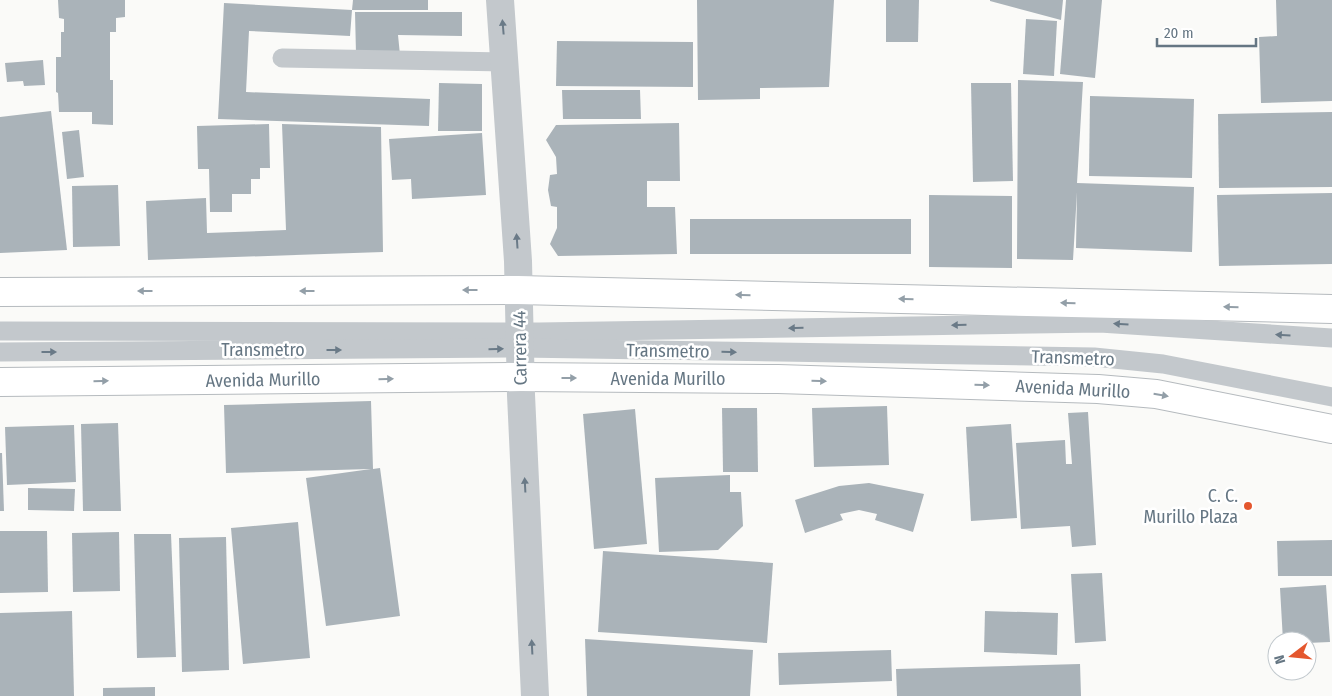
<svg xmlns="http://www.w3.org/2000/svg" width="1332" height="696" font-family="'Fira Sans Condensed',sans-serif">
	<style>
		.building { fill: #aab3b9 }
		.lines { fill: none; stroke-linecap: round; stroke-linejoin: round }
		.primary-casing { stroke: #b5babe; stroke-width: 30 }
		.service { stroke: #c3c8cc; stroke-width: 19 }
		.tertiary { stroke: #c3c8cc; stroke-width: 28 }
		.primary { stroke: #fff; stroke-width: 28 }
		.oneway { fill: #6a7a87 }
		.oneway2 { fill: #939fa8 }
		.poi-dot { fill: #e4572e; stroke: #fff; stroke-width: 2 }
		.labels { text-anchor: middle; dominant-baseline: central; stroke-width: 5; stroke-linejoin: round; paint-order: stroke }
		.street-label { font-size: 18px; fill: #657683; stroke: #fff }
		.poi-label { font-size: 18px; fill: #657683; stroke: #fff; text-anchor: end }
	</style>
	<rect width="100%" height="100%" fill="#fafaf8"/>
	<g class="building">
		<path d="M58,0H125V17L116,18V32H110V80H113V125L92,124V112H59L58,93L56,92V57H61V32H64V19L59,18Z"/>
		<path d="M353,0H428V10H352Z"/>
		<path d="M697,0H834L829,87L760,88V99L698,100Z"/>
		<path d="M886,0H919L918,42H886Z"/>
		<path d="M990,0H1063L1061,20L990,1Z"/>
		<path d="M1066,0H1102L1095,78L1060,74Z"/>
		<path d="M1276,0H1332V101L1261,103L1259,37L1277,36Z"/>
		<path d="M224,3L352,10L350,36L249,31L246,92L430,99L429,126L218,119Z"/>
		<path d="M355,12H462V36L398,35L400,55L356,54Z"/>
		<path d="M1026,19L1057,21L1054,76L1023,74Z"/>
		<path d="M557,41L693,42V87L556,86Z"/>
		<path d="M43,60L45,85L24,86L23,81L7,82L5,63Z"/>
		<path d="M1018,80L1083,82L1077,183L1194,187L1192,252L1076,248L1077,192L1073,260L1017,259Z"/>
		<path d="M439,83L482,84V131H438Z"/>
		<path d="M971,83H1011L1013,181L973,182Z"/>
		<path d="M562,90H640L641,119H563Z"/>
		<path d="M1090,96L1194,99L1192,178L1089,176Z"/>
		<path d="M51,111L67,250L0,253V117Z"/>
		<path d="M1332,112V187L1219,188L1218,114Z"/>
		<path d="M679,123L680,181H647V207H675L677,254L558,256L550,244L557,228V207L551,206L548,190L550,175L557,174L556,157L546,140L556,125Z"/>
		<path d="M269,124L270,168H260V179H251V194H232V212H210L209,169H198L197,126Z"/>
		<path d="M282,124L381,127L383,252L148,260L146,201L206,198L207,233L286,230Z"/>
		<path d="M79,130L84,177L67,179L62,132Z"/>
		<path d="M482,133L486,195L412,199L411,179L392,180L389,139Z"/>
		<path d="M118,185L120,246L73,247L72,186Z"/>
		<path d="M1332,193V264L1219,266L1217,195Z"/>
		<path d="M929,195L1012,196V268L929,267Z"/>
		<rect x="690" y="219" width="221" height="35"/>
		<path d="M371,401L373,469L380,468L400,616L326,626L306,478L371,469L226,473L224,405Z"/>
		<path d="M887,406L889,465L814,467L812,408Z"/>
		<path d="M722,408H757L758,472H723Z"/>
		<path d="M635,409L647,544L594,549L583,414Z"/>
		<path d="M1088,412L1096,545L1072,547L1070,526L1021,529L1016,443L1065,440L1066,464H1072L1068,413Z"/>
		<path d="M118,423L121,511H83L81,424Z"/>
		<path d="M1011,424L1017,518L971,521L966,427Z"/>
		<path d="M74,425L76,482L7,485L5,427Z"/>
		<path d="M0,453H2L4,511H0Z"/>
		<path d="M730,475V492H741L743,526L718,550L659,552L655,478Z"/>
		<path d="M869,483L924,494L913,532L875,520L877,514L859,510L840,514L843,520L805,533L795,500L839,486Z"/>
		<path d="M28,488L75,489L74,511L28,510Z"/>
		<path d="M298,522L310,658L243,664L231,528Z"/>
		<path d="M0,531H47L48,592L0,593Z"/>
		<path d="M119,532L120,591L73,592L72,533Z"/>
		<path d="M134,534H171L176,657L137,658Z"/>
		<path d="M226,537L229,670L182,672L179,538Z"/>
		<path d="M1332,540V576H1278L1277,541Z"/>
		<path d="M603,551L773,563L767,643L598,632Z"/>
		<path d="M1102,573L1106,641L1075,643L1071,574Z"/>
		<path d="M1326,585L1330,642L1307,643V641H1283L1280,588Z"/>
		<path d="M72,611L74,696H0V613Z"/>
		<path d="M985,611L1058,613L1057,655L984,652Z"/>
		<path d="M585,639L753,650L750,696H587Z"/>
		<path d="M891,650L892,681L779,685L778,653Z"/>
		<path d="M1080,664L1081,696H897L896,669Z"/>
		<path d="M155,687V696H103V688Z"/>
	</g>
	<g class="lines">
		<g class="primary-casing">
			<g id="primary">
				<path d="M0,292L518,290L1332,309"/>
				<path d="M0,382L521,377L778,379L1098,389L1156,394L1332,429"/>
			</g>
		</g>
		<g class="service">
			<path d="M282,58L506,62"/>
			<path d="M0,331L539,332L1100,323L1332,338"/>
			<path d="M0,352L520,348L1094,357L1163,364L1332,397"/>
		</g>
		<path class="tertiary" d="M500,0L518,261L521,395L535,696"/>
		<use href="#primary" class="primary"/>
	</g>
	<defs><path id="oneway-solid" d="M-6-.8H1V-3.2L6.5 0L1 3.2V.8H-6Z" transform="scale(1.25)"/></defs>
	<g class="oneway">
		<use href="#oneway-solid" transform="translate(503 27) rotate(-95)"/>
		<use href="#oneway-solid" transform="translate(517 241) rotate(-94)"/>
		<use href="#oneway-solid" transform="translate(1121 324) rotate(-176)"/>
		<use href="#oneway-solid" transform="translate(959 325) rotate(179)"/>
		<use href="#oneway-solid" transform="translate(796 328) rotate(179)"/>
		<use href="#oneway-solid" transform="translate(1283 335) rotate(-176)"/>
		<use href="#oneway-solid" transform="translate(496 349) rotate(-1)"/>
		<use href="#oneway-solid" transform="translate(334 350)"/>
		<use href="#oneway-solid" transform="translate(49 352)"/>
		<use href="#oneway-solid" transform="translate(729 352) rotate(1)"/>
		<use href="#oneway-solid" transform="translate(525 485) rotate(-93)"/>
		<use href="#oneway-solid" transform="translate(532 647) rotate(-93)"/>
	</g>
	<g class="oneway2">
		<use href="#oneway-solid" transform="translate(470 290) rotate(180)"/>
		<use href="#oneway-solid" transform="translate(145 291) rotate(180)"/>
		<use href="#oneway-solid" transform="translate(307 291) rotate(180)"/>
		<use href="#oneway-solid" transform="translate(743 295) rotate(-179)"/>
		<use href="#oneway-solid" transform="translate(906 299) rotate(-179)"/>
		<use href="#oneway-solid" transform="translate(1068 303) rotate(-179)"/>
		<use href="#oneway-solid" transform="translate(1231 307) rotate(-179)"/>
		<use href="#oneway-solid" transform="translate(569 378)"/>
		<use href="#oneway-solid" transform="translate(386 379) rotate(-1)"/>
		<use href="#oneway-solid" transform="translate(101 381) rotate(-1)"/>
		<use href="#oneway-solid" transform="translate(819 381) rotate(2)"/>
		<use href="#oneway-solid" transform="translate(982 385) rotate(2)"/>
		<use href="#oneway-solid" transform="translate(1161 395) rotate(10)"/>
	</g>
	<circle class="poi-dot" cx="1248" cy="506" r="5"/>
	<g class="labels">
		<g class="street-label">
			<text transform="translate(520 348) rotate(-91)">Carrera 44</text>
			<text x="263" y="350">Transmetro</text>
			<text transform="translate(668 351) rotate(1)">Transmetro</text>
			<text transform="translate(1073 358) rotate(2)">Transmetro</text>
			<text x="668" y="379">Avenida Murillo</text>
			<text transform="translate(263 380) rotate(-1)">Avenida Murillo</text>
			<text transform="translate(1073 389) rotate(3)">Avenida Murillo</text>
		</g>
		<g class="poi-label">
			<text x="1238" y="496">C. C.<tspan x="1238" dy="21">Murillo Plaza</tspan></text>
		</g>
	</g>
	<g transform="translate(1292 656) rotate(254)"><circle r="24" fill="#ffffff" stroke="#c1c8cd"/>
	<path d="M0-4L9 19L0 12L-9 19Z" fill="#e4572e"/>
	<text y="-8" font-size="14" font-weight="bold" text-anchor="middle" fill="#657683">N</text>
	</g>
	<path d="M1157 38v8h99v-8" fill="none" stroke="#657683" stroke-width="2.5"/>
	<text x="1164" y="38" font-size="15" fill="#657683" stroke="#ffffff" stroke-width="4" paint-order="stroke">20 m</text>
</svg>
